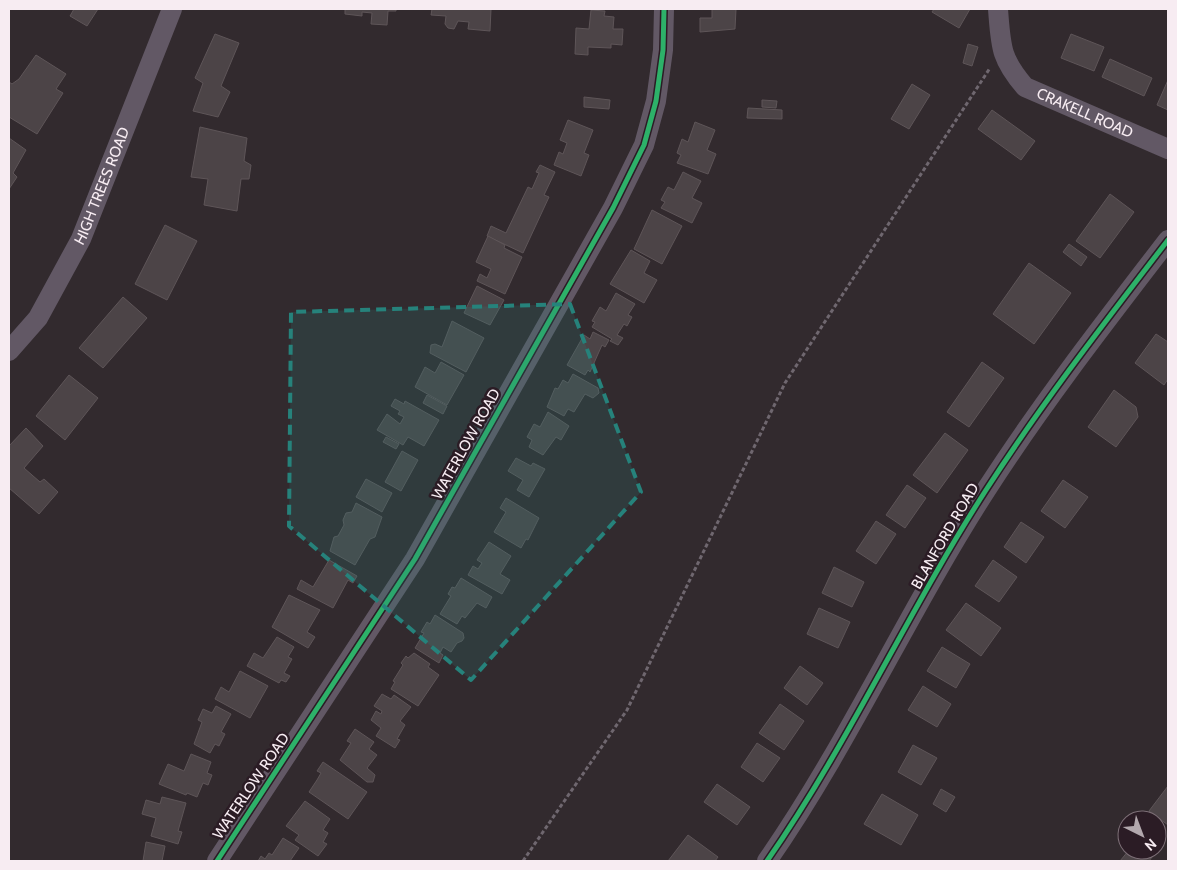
<svg xmlns="http://www.w3.org/2000/svg" width="1177" height="870" font-family="Cabin,sans-serif">
	<style>
		.building { fill: #4c4447; stroke: #5e5558 }
		.lines { fill: none; stroke-linecap: round; stroke-linejoin: round }
		.path { stroke: #6f676f; stroke-width: 3; stroke-dasharray: 4 2.5; stroke-linecap: butt }
		.minor { stroke: #625865; stroke-width: 20 }
		.cycleway-casing { stroke: #2b1c25; stroke-width: 8 }
		.cycleway { stroke: #2db169; stroke-width: 5 }
		.marked { fill: #26827b; fill-opacity: 0.2; stroke: #26827b; stroke-width: 4; stroke-dasharray: 10 6; stroke-linejoin: round }
		.labels { text-anchor: middle; dominant-baseline: central; stroke-width: 5; stroke-linejoin: round; paint-order: stroke }
		.street-label { font-size: 15px; fill: #f7ecf2; stroke: #2b1c25 }
	</style>
	<rect width="100%" height="100%" fill="#322a2e"/>
	<g class="building">
		<path d="M74,9H98L87,26L70,16Z"/>
		<path d="M345,9H396V11H388L387,25L371,24L372,13L362,12V16L345,14Z"/>
		<path d="M432,9H491L490,31L468,29L469,22L458,21L454,29L448,28L445,24L446,16L431,15Z"/>
		<path d="M712,9H736L735,29L700,32V18H712Z"/>
		<path d="M934,9H970L959,28L932,12Z"/>
		<path d="M591,10L605,11L604,16L614,17L613,29H623L622,45L611,44V48L588,47V55L575,54L576,28L589,29Z"/>
		<path d="M215,34L239,43L221,86L230,92L218,117L193,111L203,83L195,78Z"/>
		<path d="M1071,34L1104,47L1094,71L1061,58Z"/>
		<path d="M968,44L978,47L972,66L963,63Z"/>
		<path d="M36,55L66,74L56,89L63,93L37,134L9,117V82L12,84L19,79Z"/>
		<path d="M1110,59L1152,78L1144,96L1102,77Z"/>
		<path d="M1168,80V110L1157,105Z"/>
		<path d="M912,84L930,95L909,129L891,119Z"/>
		<path d="M584,97L610,100L609,109L584,107Z"/>
		<path d="M762,100L777,101L776,108L762,107Z"/>
		<path d="M748,108L782,110V119L747,118Z"/>
		<path d="M992,110L1035,141L1021,160L978,129Z"/>
		<path d="M568,120L593,130L584,153L589,155L581,176L554,165L559,152L563,154L567,143L560,140Z"/>
		<path d="M695,122L715,130L707,150L716,154L708,174L677,163L681,155L677,153L682,139L688,142Z"/>
		<path d="M200,127L247,138L244,161L251,165L249,179H241L237,211L204,205L208,179L191,177Z"/>
		<path d="M9,138L26,150L13,173L17,177L9,189Z"/>
		<path d="M540,165L555,172L544,195L549,197L523,253L487,236L491,226L506,233L528,187L532,189L539,173L536,172Z"/>
		<path d="M683,172L701,181L692,198L702,203L692,223L661,208L665,202L661,200L668,187L674,190Z"/>
		<path d="M1110,194L1134,212L1100,258L1076,241Z"/>
		<path d="M652,210L682,226L662,264L634,249Z"/>
		<path d="M165,225L197,241L167,300L135,284Z"/>
		<path d="M488,236L505,245L504,248L522,257L505,294L477,281L480,274L487,278L491,269L476,262Z"/>
		<path d="M1069,244L1087,257L1081,266L1063,252Z"/>
		<path d="M631,250L650,261L644,273L657,280L644,303L610,284Z"/>
		<path d="M1029,263L1071,293L1034,344L993,314Z"/>
		<path d="M477,286L504,300L490,325L464,313Z"/>
		<path d="M616,293L635,304L628,315L632,317L627,326L624,324L617,335L623,338L618,345L610,341L612,339L592,327L595,322L592,321L600,307L606,311Z"/>
		<path d="M123,297L147,318L103,368L79,348Z"/>
		<path d="M452,321L484,338L466,372L430,353L431,345L435,344L442,347Z"/>
		<path d="M593,332L609,340L605,347L602,345L590,372L588,370L585,375L567,365L584,335L590,339Z"/>
		<path d="M1156,334L1168,342V379L1164,385L1135,363Z"/>
		<path d="M441,362L464,375L447,405L415,387L425,367L435,373Z"/>
		<path d="M982,362L1004,378L969,427L947,412Z"/>
		<path d="M573,374L598,388L599,393L593,398L585,394L574,412L568,409L564,416L547,407L555,388L558,389L563,380L568,383Z"/>
		<path d="M69,375L98,398L65,440L36,416Z"/>
		<path d="M1114,390L1136,407L1138,417L1116,447L1088,427Z"/>
		<path d="M427,395L447,406L443,414L423,403Z"/>
		<path d="M395,399L404,404L405,401L439,420L424,446L408,437L403,445L377,430L387,414L400,424L404,417L398,414L400,411L391,406Z"/>
		<path d="M548,412L569,426L561,440L556,437L543,455L529,447L532,440L527,437L534,424L540,427Z"/>
		<path d="M26,428L43,446L24,468L40,482L44,479L58,492L39,514L9,488V446Z"/>
		<path d="M945,433L968,450L937,493L913,475Z"/>
		<path d="M386,437L399,444L396,449L383,442Z"/>
		<path d="M402,451L418,460L401,491L385,482Z"/>
		<path d="M516,458L531,466L533,463L545,469L529,497L517,490L523,480L508,471Z"/>
		<path d="M366,479L392,493L382,512L356,497Z"/>
		<path d="M1063,480L1088,497L1065,528L1041,511Z"/>
		<path d="M907,485L926,498L905,528L886,515Z"/>
		<path d="M506,498L539,518L528,540L526,539L521,548L494,532L506,512L500,508Z"/>
		<path d="M356,503L382,517L375,537L370,539L355,565L330,551L334,537L338,536L344,525L343,520L346,513L352,512Z"/>
		<path d="M876,521L896,534L876,564L856,551Z"/>
		<path d="M1021,522L1044,537L1026,563L1004,547Z"/>
		<path d="M489,542L511,556L500,574L510,580L502,594L468,575L473,566L478,569L482,563L477,560Z"/>
		<path d="M329,560L357,576L353,583L348,580L333,608L297,589L301,580L313,587Z"/>
		<path d="M993,560L1017,577L999,602L975,586Z"/>
		<path d="M834,567L864,582L852,607L822,593Z"/>
		<path d="M461,578L492,597L486,608L477,603L465,618L462,616L457,624L440,614L451,596L448,594L452,587L455,588Z"/>
		<path d="M289,595L320,610L307,632L315,637L308,648L272,627Z"/>
		<path d="M966,603L1001,628L981,656L946,630Z"/>
		<path d="M819,608L850,622L838,648L807,634Z"/>
		<path d="M435,615L463,633L464,638L462,641L457,643L451,652L443,647L440,653L443,655L439,663L415,648L424,633L421,632L427,622L430,624Z"/>
		<path d="M277,637L294,647L288,657L292,659L284,673L290,676L286,682L281,680L279,683L247,666L254,653L263,658Z"/>
		<path d="M942,647L970,664L956,688L927,671Z"/>
		<path d="M414,653L430,664L428,667L439,675L418,706L391,689L395,682L393,681L403,665L401,663L406,656L408,658Z"/>
		<path d="M800,666L823,683L807,705L784,688Z"/>
		<path d="M240,671L268,686L250,718L215,699L221,687L229,692Z"/>
		<path d="M923,686L951,704L937,727L908,710Z"/>
		<path d="M382,694L391,699L394,695L411,707L400,721L405,725L397,739L400,740L395,748L376,736L381,728L371,720L376,711L381,714L382,711L374,706Z"/>
		<path d="M780,704L804,721L784,750L759,733Z"/>
		<path d="M216,706L231,714L221,732L225,734L219,746L215,744L210,753L194,744L202,722L198,720L203,709L212,713Z"/>
		<path d="M355,729L374,742L369,749L377,755L367,768L375,775L373,782H367L340,760L351,743L347,741Z"/>
		<path d="M757,743L780,758L763,782L741,767Z"/>
		<path d="M913,745L937,758L921,785L898,772Z"/>
		<path d="M191,754L211,762L207,773L212,775L208,785L203,783L197,797L187,793L186,795L159,784L168,764L184,771Z"/>
		<path d="M323,762L367,792L348,819L309,792L317,780L321,773L317,771Z"/>
		<path d="M717,784L750,807L737,825L704,802Z"/>
		<path d="M1168,786V825L1149,811Z"/>
		<path d="M941,789L955,797L946,812L933,804Z"/>
		<path d="M882,794L918,815L901,845L864,824Z"/>
		<path d="M162,797L186,803L178,831L182,832L178,844L151,836L156,818L142,814L146,800L160,804Z"/>
		<path d="M305,801L330,819L323,830L328,833L323,842L327,844L318,856L295,840L299,835L286,826Z"/>
		<path d="M688,835L718,857L715,861H668Z"/>
		<path d="M283,838L299,848L290,861H258L261,856L265,859L269,853L272,855Z"/>
		<path d="M146,842L165,846L162,861H143Z"/>
		<path d="M1157,847L1159,848L1149,861H1120L1129,850H1157Z"/>
	</g>
	<g class="lines">
		<path class="path" d="M523,861L627,710L785,383L990,68"/>
		<g class="minor">
			<path id="s1" d="M998,9C1001,46 1000,58 1025,87L1168,149"/>
			<path id="s2" d="M9,351L38,318L81,239L172,9"/>
			<path d="M217,861L415,559L613,208L644,145L656,101L663,50L664,9"/>
			<path d="M767,861C849,743 908,611 986,490C1042,403 1105,322 1168,240"/>
		</g>
		<g class="cycleway-casing">
			<g id="cycleway">
				<path d="M217,861L415,559L613,208L644,145L656,101L663,50L664,9"/>
				<path d="M767,861C849,743 908,611 986,490C1042,403 1105,322 1168,240"/>
			</g>
		</g>
		<use href="#cycleway" class="cycleway"/>
	</g>
	<path class="marked" d="M570,304L641,492L471,680L289,526L291,312Z"/>
	<g class="labels">
		<g class="street-label">
			<text stroke="none"><textPath href="#s1" startOffset="150">CRAKELL ROAD</textPath></text>
			<text stroke="none"><textPath href="#s2" startOffset="191">HIGH TREES ROAD</textPath></text>
			<text transform="translate(466 444) rotate(-61)">WATERLOW ROAD</text>
			<text transform="translate(945 536) rotate(-60)">BLANFORD ROAD</text>
			<text transform="translate(251 786) rotate(-56)">WATERLOW ROAD</text>
		</g>
	</g>
	<rect width="1177" height="870" fill="none" stroke="#f7ecf2" stroke-width="20"/>
	<g transform="translate(1142 835) rotate(138)"><circle r="24" fill="#2b1c25" stroke="#7d6f77"/>
	<path d="M0-4L9 19L0 12L-9 19Z" fill="#b2a8ad"/>
	<text y="-8" font-size="14" font-weight="bold" text-anchor="middle" fill="#f7ecf2">N</text>
	</g>
</svg>
